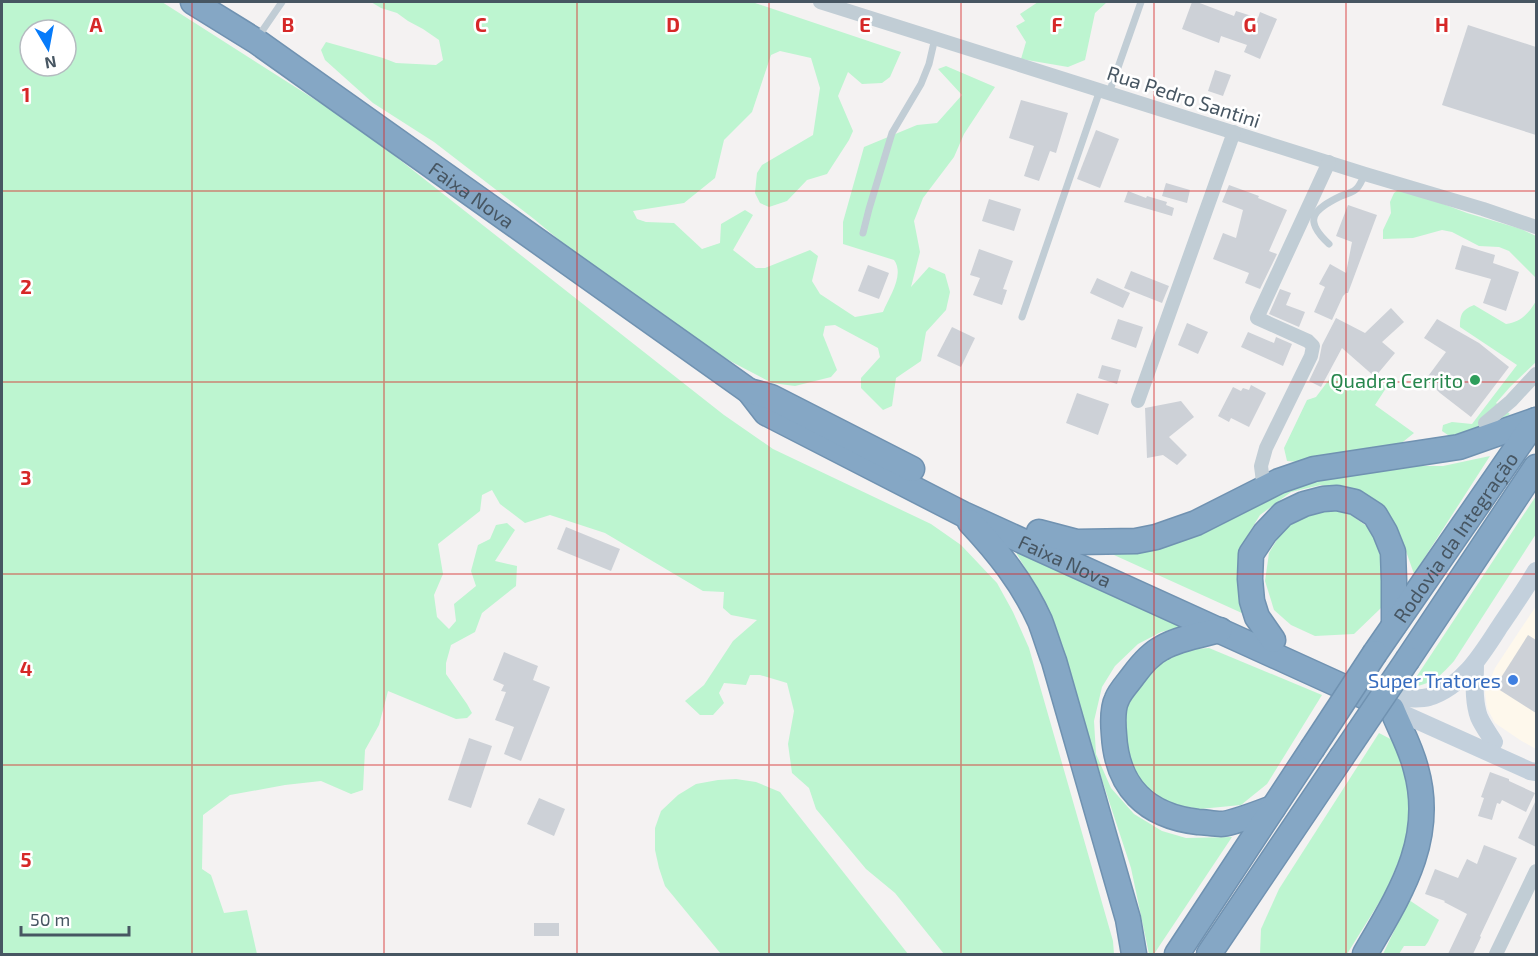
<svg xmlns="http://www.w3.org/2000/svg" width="1538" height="956" font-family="'Exo 2',sans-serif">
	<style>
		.commercial { fill: #fef8ec }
		.green { fill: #bdf5d0; fill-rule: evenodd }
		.building { fill: #cdd1d7 }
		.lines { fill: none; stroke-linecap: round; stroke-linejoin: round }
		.highway-casing { stroke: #7092b1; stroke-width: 27 }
		.lane { stroke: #c1cdd5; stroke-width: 7 }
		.street { stroke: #c1cdd5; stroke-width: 14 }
		.secondary { stroke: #c3d0dc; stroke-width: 18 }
		.highway { stroke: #85a7c5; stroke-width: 24 }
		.highway-bridge-casing { stroke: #7092b1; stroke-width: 27; stroke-linecap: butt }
		.highway-bridge { stroke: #85a7c5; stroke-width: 24 }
		.grid { fill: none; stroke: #d62828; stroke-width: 1.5; stroke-opacity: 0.55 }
		.leisure-dot { fill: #2e9e5b; stroke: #fff; stroke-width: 2 }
		.shop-dot { fill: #3f7fe0; stroke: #fff; stroke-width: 2 }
		.labels { text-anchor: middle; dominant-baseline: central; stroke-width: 5; stroke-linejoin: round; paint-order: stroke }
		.street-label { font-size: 20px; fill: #475662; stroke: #fff }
		.leisure-label { font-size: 20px; fill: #27864d; stroke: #fff; text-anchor: end }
		.shop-label { font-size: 20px; fill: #366cbe; stroke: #fff; text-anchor: end }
		.grid-label { font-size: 20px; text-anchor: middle; font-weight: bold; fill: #d62828; stroke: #fff; stroke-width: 5; stroke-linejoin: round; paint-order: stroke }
	</style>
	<rect width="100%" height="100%" fill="#f4f2f2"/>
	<path class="commercial" d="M1536,606V749L1520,740L1495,723L1487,708L1485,692L1495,668Z"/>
	<g class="green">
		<path d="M2,2H162L358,127L724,415L773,449L931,524L961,545L997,583L1013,612L1029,648L1113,941L1114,954H944L895,893L866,869L816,809L809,788L792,773L788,744L794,711L787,683L760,675H750L746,685L724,683L719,693L724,703L713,715H700L685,701L704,685L733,641L757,620L731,615L723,608L724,592L703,591L605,533L550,515L525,523L500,504L492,490L482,495L480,511L438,544L443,574L434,595L437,617L449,629L456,621L454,604L476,586L471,571L478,545L490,539L496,525L507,523L515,530L495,561L517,566L516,586L482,613L475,632L451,645L446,663V674L467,704L472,713L467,718L456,719L388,691L379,725L365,750L363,790L351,794L321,781L285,785L230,795L203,815L202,869L211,875L224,913L247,910L257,954H2ZM30,30H66V66H30Z"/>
		<path d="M371,2H752L901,52L890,77L882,83L862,84L848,72L838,96L853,131L849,140L827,174L807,180L787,201L769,207L760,203L755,193L757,173L762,165L813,135L820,88L811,58L780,51L771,55L752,112L724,140L715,178L684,203L633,211L637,219L646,222L674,223L702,249L720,243L721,224L745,210L753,215L733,250L756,268H765L810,250L818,256L812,281L820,294L855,317L883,312C889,297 905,275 894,260L843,244V222L864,147L917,125L937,123L962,95L938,69L946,66L995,87L964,134L954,157L923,198L914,221L920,252L911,287L929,267L945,274L950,292L946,310L926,332L921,361L896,378L892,406L883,410L861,388V378L880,357L878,348L835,325L825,326L823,335L837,370L831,377L795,386L772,383L732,362L687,335L665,315L628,290L595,270L534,219L434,142L373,103L325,60L321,50L326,42L383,58L396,63L436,65L443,60L439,40L423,29L408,21L397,13L381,8Z"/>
		<path d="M1038,2H1107L1095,13L1085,60L1068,67L1021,59L1026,42L1016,26L1025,21L1020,14Z"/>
		<path d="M1401,188L1467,213L1521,229L1536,236V278L1509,251L1499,247L1479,246L1452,232L1442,230L1413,238L1383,239V230L1391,213L1390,202L1394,193Z"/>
		<path d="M1536,301V362L1510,387L1496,403L1510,414L1479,434L1451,437L1442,431L1443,425L1452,422L1472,424L1517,365L1460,327C1460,314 1462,310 1474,305L1506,324C1521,322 1529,313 1536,301Z"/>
		<path d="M1334,373L1343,374L1359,386L1388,385L1375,405L1414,433L1399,445L1309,463L1287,461L1284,448L1307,400L1316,397Z"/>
		<path d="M1490,456L1414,574L1400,534L1384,507L1357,494L1321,485L1291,492L1260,515L1249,533L1241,550L1244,614L1103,550L1309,479L1411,466H1443Z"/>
		<path d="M1536,496V534L1454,661C1438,679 1432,683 1409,688Z"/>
		<path d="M1344,510L1372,530L1387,572L1381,608L1354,634L1315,636L1291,625L1274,610L1265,581L1269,553L1284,528L1316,512Z"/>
		<path d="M1014,549L1182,627L1161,632L1138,644L1115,666L1102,687L1094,721L1096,754L1111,788L1134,814L1162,831L1186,838L1232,837L1154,954H1149L1131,868L1042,597Z"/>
		<path d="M1209,648L1322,695L1267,784L1241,805L1200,809L1156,802L1131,770L1118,721L1130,692L1164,661L1182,650Z"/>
		<path d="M1379,733L1400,744L1414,802L1406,844L1385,893L1347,954H1260L1261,929L1279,889Z"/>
		<path d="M736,779L756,782L780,792L908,954H721L665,886L659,868L655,850V828L661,811L678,795L696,784L718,780Z"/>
		<path d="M1409,900L1439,920L1428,942L1425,946H1404L1399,954H1383Z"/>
	</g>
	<g class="building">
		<path d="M1192,2H1197L1234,16L1236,11L1258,18L1260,12L1277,19L1260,59L1244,52L1247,45L1221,36L1219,43L1182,29Z"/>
		<path d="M1468,25L1536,47V135L1442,105Z"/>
		<path d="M1215,70L1231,75L1223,96L1208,91Z"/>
		<path d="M1021,100L1068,113L1056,153L1050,151L1039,181L1024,176L1034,146L1009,138Z"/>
		<path d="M1096,130L1119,139L1100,188L1077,179Z"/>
		<path d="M1166,183L1190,190L1187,203L1162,196Z"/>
		<path d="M1229,185L1259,196L1258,198L1287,210L1269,251L1277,254L1260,289L1245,283L1249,273L1213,259L1223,233L1236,238L1243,210L1222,202Z"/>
		<path d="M1128,191L1146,198L1147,196L1167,202L1166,205L1174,208L1172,216L1124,202Z"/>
		<path d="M989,199L1021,209L1014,231L982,221Z"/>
		<path d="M1348,205L1377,215L1348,293H1346L1343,296L1332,320L1314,312L1325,287L1319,284L1330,264L1346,273L1352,242L1336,236Z"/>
		<path d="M1462,245L1495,255L1493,263L1519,272L1506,311L1483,303L1491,279L1455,269Z"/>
		<path d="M979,249L1013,261L1003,289L1007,290L1002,305L973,295L980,278L970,275Z"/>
		<path d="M868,265L889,273L879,299L858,291Z"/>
		<path d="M1131,271L1169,286L1162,303L1124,288Z"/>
		<path d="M1097,278L1130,293L1123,308L1090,293Z"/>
		<path d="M1280,289L1291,293L1286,305L1305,312L1299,327L1269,314Z"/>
		<path d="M1391,308L1404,322L1382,342L1395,353L1375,377L1342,348L1321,387L1309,381L1319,360L1322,345L1336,318L1365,333Z"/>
		<path d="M1118,319L1143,327L1136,348L1111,339Z"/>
		<path d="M1437,319L1479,343L1509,367L1471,417L1440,393L1426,379L1446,352L1424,338Z"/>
		<path d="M1187,323L1208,332L1198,354L1178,345Z"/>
		<path d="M952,327L975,338L961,367L937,356Z"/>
		<path d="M1248,332L1274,343L1276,337L1292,344L1283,366L1241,347Z"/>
		<path d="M1102,365L1121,370L1117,384L1098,378Z"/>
		<path d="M1251,385L1266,393L1249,427L1231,418L1229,422L1218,416L1233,387L1241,391L1243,388L1249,390Z"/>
		<path d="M1077,393L1109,404L1098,435L1066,423Z"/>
		<path d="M1181,401L1194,417L1169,437L1187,455L1177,465L1163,455L1147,458L1145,408Z"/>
		<path d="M566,527L620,549L611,571L557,549Z"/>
		<path d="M1528,635L1536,640V713L1495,687Z"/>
		<path d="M504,652L538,666L533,680L550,687L521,761L504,754L514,727L495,720L506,692L501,691L504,685L493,680Z"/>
		<path d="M469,738L492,746L471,808L448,800Z"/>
		<path d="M1490,772L1509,779V781L1535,793L1526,812L1502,800L1500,804L1497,803L1492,820L1478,816L1484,798L1481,797Z"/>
		<path d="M539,798L565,809L554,836L527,824Z"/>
		<path d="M1536,800V847L1518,838Z"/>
		<path d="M1484,845L1517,858L1480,936L1481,937L1473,954H1448L1467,914L1444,902L1445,901L1425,894L1435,869L1458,878L1467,859L1477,864Z"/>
		<rect x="534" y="923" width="25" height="13"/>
	</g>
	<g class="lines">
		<g class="highway-casing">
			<g id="highway">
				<path id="s1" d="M193,2L256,41L749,391L766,413L963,514L1392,709C1400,729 1411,748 1416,769C1436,840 1399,895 1365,954"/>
				<path d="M749,391L771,397L912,469"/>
				<path d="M970,522C998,552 1023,583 1040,621C1045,634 1049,648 1054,661L1128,919L1134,954"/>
				<path d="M1039,532L1077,542L1136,541L1156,537L1196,523L1279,481L1314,469L1459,447L1536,420"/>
				<path d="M1220,630C1201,635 1179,638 1162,648C1150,654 1141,665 1133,676C1128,683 1120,691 1117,699C1112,709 1113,724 1114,735C1117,787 1146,816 1198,822C1205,822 1213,824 1221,824C1232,824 1261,812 1273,808"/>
				<path d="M1273,640L1257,617L1252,601L1250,579L1251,554L1265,533L1283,514L1304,504L1323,499L1337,498L1355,502L1375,515L1385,532L1393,552L1394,581V625"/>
				<path id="s2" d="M1375,653L1536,420"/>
				<path d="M1408,659L1536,467"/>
				<path d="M1177,954L1312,749"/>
				<path d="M1209,954L1341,758"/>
			</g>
		</g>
		<g class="lane">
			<path d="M258,37L282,2"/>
			<path d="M1109,93L1141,2"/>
			<path d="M863,233L869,209L892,133L921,84L929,64L935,38"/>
			<path d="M1329,244C1303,220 1312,210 1341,196C1346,194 1351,193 1355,190C1360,187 1362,179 1365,174"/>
			<path d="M1022,317L1100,90"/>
		</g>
		<g class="street">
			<path d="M820,2L1365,174L1483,209L1536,227"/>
			<path d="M1138,401L1234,132"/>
			<path d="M1485,423L1511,401L1536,374"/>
			<path d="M1264,489L1261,466L1266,448L1311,356L1313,346L1308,341L1257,318L1329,162"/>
			<path d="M1496,954L1536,871"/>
		</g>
		<g class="secondary">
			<path d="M1475,663C1475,681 1473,700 1479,717C1483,726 1489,734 1494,742"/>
			<path d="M1396,697C1407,698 1418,700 1429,697C1463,686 1482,654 1500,626C1512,608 1525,590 1536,571"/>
			<path d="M1392,709L1530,771L1536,772"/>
		</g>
		<use href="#highway" class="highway"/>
		<g class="highway-bridge-casing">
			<g id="highway-bridge">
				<path d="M1312,749L1375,653"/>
				<path d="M1341,758L1408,659"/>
			</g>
		</g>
		<use href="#highway-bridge" class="highway-bridge"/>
	</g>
	<path class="grid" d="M192,2V954M384,2V954M577,2V954M769,2V954M961,2V954M1154,2V954M1346,2V954M2,191H1536M2,382H1536M2,574H1536M2,765H1536"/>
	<circle class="leisure-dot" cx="1475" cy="380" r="6"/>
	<circle class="shop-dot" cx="1513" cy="680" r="6"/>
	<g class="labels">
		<g class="street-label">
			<text transform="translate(1184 96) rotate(18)">Rua Pedro Santini</text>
			<text stroke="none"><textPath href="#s1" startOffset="339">Faixa Nova</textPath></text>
			<text stroke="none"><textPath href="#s2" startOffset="141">Rodovia da Integração</textPath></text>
			<text stroke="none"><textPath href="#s1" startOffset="1040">Faixa Nova</textPath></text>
		</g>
		<g class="leisure-label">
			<text x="1463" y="380">Quadra Cerrito</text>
		</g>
		<g class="shop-label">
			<text x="1501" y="680">Super Tratores</text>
		</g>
	</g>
	<g class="grid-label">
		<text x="96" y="32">A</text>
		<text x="288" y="32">B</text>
		<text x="481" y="32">C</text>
		<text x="673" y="32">D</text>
		<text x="865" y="32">E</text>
		<text x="1057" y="32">F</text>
		<text x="1250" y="32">G</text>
		<text x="1442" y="32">H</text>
		<text x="26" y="102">1</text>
		<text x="26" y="294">2</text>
		<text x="26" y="485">3</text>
		<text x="26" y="676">4</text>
		<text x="26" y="867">5</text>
	</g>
	<rect width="1538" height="956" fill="none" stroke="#475662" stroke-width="6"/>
	<g transform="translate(48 48) rotate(170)"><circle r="28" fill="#ffffff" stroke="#b5bbc0" stroke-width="1.5"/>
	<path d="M0-4.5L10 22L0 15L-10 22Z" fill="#067bfa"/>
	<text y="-9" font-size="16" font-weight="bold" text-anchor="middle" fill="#475662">N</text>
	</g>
	<path d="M21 926v9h108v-9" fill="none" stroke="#475662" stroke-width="3"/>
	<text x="30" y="926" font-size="18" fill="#475662" stroke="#ffffff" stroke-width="4.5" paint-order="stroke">50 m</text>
</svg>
